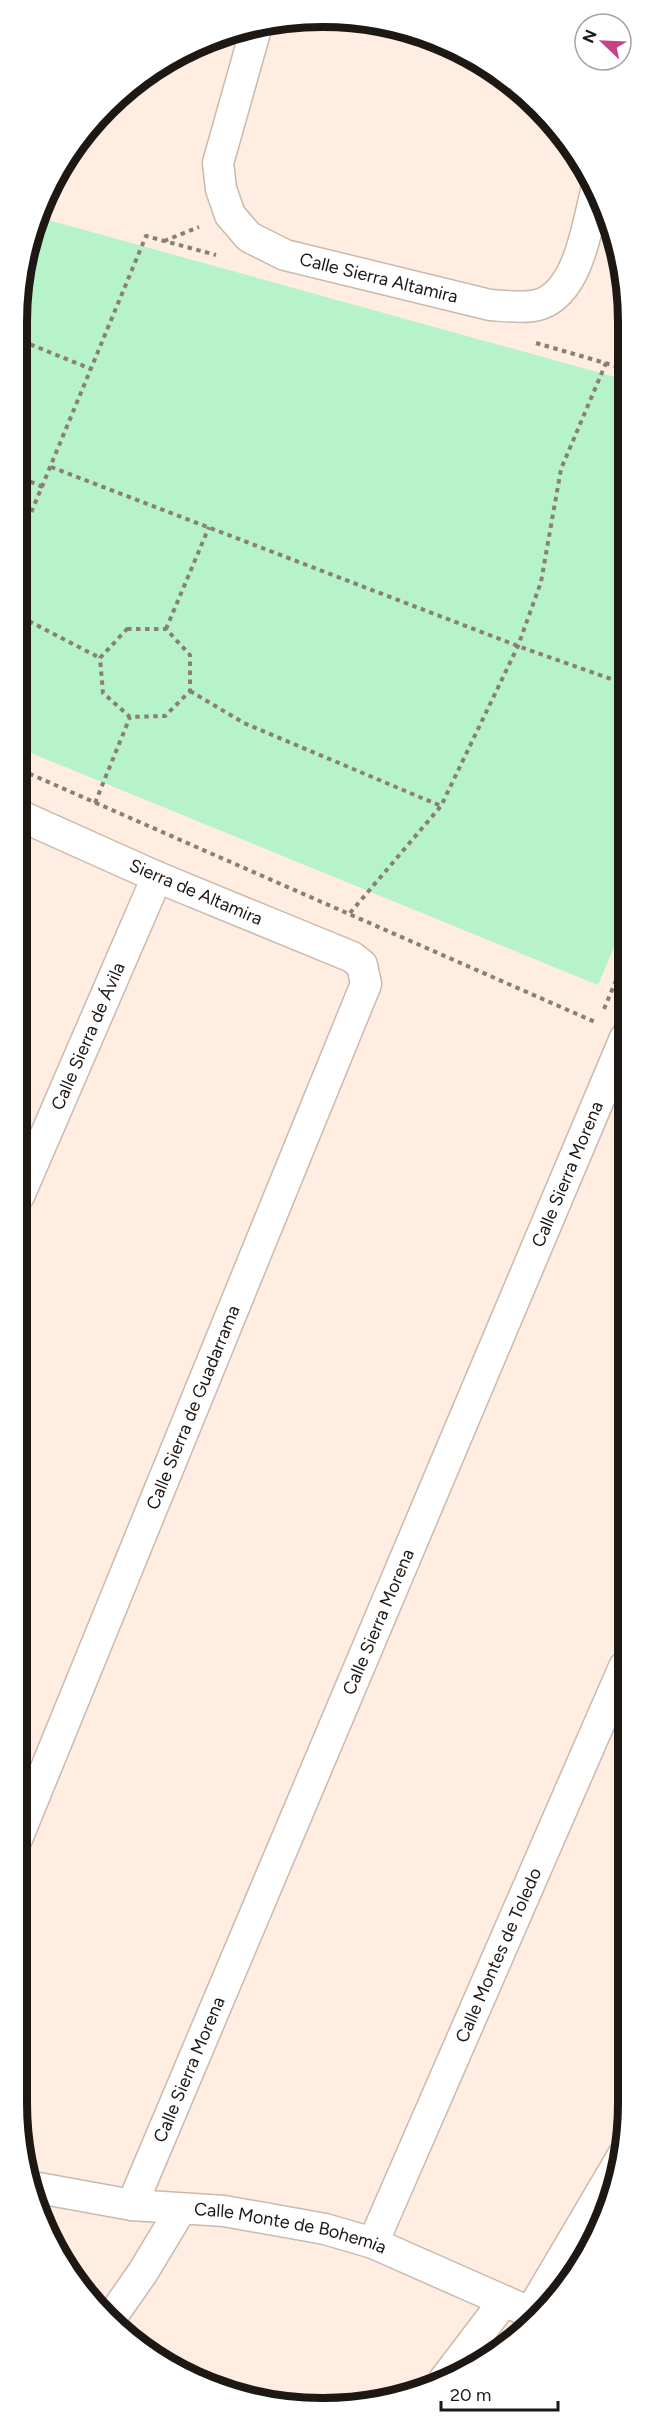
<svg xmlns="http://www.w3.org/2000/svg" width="645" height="2425" font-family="Figtree,sans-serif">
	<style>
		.green { fill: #b7f3c9 }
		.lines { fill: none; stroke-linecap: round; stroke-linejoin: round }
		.street-casing { stroke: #cabaae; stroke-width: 33 }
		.path { stroke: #8a7f76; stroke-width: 4; stroke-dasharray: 4.5 4.5; stroke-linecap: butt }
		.street { stroke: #fff; stroke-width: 30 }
		.labels { text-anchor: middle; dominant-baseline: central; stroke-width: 4.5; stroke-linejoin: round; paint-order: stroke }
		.street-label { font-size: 18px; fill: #1e1814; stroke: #fff }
		.rim { fill: none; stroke: #1e1814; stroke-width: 8 }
	</style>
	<rect width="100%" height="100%" fill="#feede0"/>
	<g class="green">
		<path d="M41,218L626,380L625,921L598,985L21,749L22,263Z"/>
		<path d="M502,2331L516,2337L509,2345L486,2357Z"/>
	</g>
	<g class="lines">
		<g class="street-casing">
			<g id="street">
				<path id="s1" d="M257,25L218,163L221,189L230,215L249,237L285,255L490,305C506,306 526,309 541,304C579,290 587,226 596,191"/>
				<path id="s2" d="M19,1196L157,877"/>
				<path id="s3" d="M17,1839L366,984L362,965L352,957L157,877L21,816"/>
				<path id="s4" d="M33,2187L132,2205L224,2211L325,2229L373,2243L536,2315"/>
				<path id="s5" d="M132,2205L625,1038"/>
				<path id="s6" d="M373,2243L624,1667"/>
				<path d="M530,2313L623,2155"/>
				<path d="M111,2318L143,2272L181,2209"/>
				<path d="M444,2380L504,2301"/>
			</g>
		</g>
		<g class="path">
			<path d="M164,241L199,227"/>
			<path d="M22,341L91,369"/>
			<path d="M536,343L626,369"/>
			<path d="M51,467L518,646L625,684"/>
			<path d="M22,478L43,487"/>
			<path d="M21,537L146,236L216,255"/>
			<path d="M21,617L100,658"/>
			<path d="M127,629H166L190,655V691L165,716L130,717L103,693L100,658Z"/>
			<path d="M166,629L209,527"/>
			<path d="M190,691L244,723L441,806"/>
			<path d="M21,770L595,1022"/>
			<path d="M95,803L130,717"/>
			<path d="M350,913L441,806L518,646L541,582L561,469L606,363"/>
			<path d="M604,1009L625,959"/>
		</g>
		<use href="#street" class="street"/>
	</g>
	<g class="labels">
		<g class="street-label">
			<text stroke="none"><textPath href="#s1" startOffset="363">Calle Sierra Altamira</textPath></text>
			<text transform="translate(196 892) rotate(23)">Sierra de Altamira</text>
			<text stroke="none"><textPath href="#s2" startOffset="174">Calle Sierra de Ávila</textPath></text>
			<text stroke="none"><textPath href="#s5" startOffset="1119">Calle Sierra Morena</textPath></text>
			<text stroke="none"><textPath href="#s3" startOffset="466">Calle Sierra de Guadarrama</textPath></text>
			<text stroke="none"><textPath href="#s5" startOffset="633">Calle Sierra Morena</textPath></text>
			<text stroke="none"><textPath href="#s6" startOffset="314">Calle Montes de Toledo</textPath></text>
			<text stroke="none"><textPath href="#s5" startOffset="147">Calle Sierra Morena</textPath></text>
			<text stroke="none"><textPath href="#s4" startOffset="261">Calle Monte de Bohemia</textPath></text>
		</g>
	</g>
	<path d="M0 0H645V2425H0ZM322 27H323A295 295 0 0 1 618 322V2103A295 295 0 0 1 323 2398H322A295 295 0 0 1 27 2103V322A295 295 0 0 1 322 27Z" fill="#fff" fill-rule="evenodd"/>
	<path class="rim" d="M322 27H323A295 295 0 0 1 618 322V2103A295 295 0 0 1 323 2398H322A295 295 0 0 1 27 2103V322A295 295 0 0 1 322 27Z"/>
	<g transform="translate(603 42) rotate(293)"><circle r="28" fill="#ffffff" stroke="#a5a3a1" stroke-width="1.5"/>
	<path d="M0-4.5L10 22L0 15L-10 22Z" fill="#c74388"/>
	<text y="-9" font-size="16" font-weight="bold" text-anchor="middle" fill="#1e1814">N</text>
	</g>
	<path d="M441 2401v9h117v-9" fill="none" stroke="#1e1814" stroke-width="3"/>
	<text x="450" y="2401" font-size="18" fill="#1e1814" stroke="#ffffff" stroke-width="4.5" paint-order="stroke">20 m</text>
</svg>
